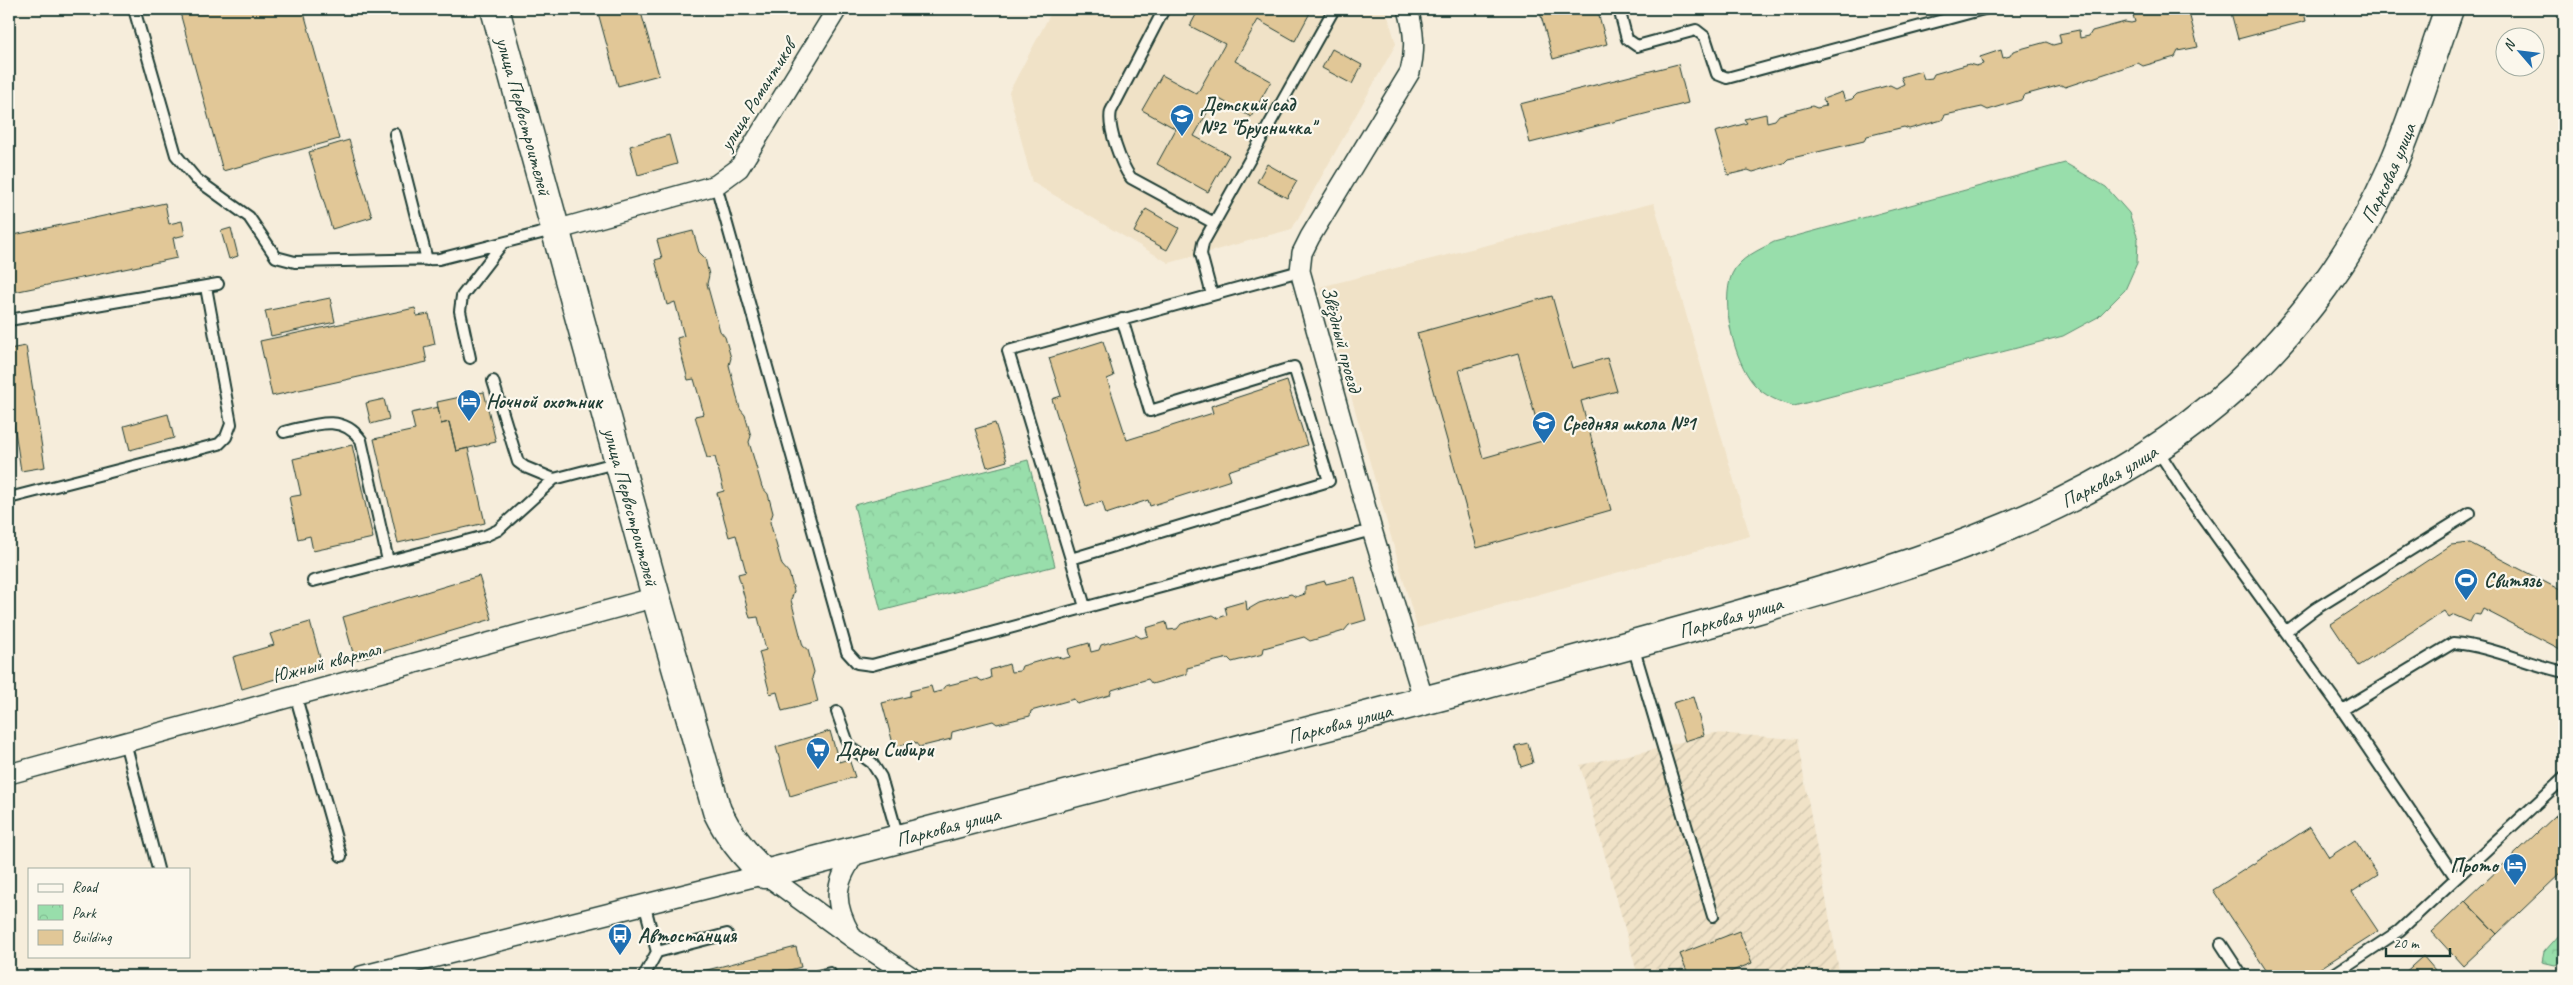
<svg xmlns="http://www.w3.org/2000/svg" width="2573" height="985" viewBox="0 0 2573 985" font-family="Caveat,sans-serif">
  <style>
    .built { fill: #f0e2c7 }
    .industrial { fill: url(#industrial-furrows) }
    .park { fill: url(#park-crowns); stroke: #5c8e70 }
    .pitch { fill: #98deab; stroke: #5c8e70 }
    .building { fill: #e1c797; stroke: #1f3d34; fill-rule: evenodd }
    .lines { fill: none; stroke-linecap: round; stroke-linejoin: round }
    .lane-casing { stroke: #1f3d34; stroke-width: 14 }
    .street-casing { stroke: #1f3d34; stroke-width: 22 }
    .secondary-casing { stroke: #1f3d34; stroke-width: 31 }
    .lane { stroke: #fbf7ec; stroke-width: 10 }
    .street { stroke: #fbf7ec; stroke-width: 19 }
    .secondary { stroke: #fbf7ec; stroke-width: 28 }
    .labels { text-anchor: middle; stroke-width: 4.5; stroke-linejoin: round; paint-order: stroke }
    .street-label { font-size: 20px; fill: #1f3d34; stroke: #fbf7ec }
    .poi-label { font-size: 20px; font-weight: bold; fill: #1f3d34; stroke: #fbf7ec; text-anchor: start }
  </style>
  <defs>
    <pattern id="industrial-furrows" width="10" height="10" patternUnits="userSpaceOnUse" patternTransform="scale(1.25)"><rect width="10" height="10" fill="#f0e2c7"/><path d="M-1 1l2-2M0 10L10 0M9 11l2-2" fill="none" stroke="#cdc3ac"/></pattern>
    <pattern id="park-crowns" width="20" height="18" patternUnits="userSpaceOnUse" patternTransform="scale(1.25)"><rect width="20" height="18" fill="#98deab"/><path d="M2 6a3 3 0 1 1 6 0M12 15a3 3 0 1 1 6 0" fill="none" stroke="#83bf94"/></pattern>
  </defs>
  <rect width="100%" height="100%" fill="#f6eddb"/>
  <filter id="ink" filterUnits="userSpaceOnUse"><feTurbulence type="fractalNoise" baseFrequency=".02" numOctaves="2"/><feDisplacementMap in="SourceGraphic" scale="10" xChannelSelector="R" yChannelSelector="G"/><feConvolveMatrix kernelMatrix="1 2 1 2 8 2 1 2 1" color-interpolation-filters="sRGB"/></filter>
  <g filter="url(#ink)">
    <!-- built -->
    <path class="built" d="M1053,9h333l10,35 -104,185 -123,34 -137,-81 -23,-90z
      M1654,203l96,333 -333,92 -97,-341z"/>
    <!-- industrial -->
    <path class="industrial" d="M1693,697l11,38 11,-2 82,6 43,237h-202l-58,-211 72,-15 32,-9 -11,-38z"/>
    <!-- park -->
    <path class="park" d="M1028,460l27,106 -174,45 -27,-106z
      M2564,896v65l-9,4 -13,-3 2,-10 17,-19v-33z"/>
    <!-- pitch -->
    <path class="pitch" d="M2065,163l41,24 23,26 9,26 -1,24 -12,27 -27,27 -35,19 -269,70c-15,-4 -30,-10 -40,-22 -20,-23 -34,-81 -22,-110 7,-16 27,-24 42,-32z"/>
    <!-- building -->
    <path class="building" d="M179,9h124l36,130 -116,32z
      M597,9h43l19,66 -41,11z
      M1199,9h113l-17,32 -37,-21 -23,41 36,20 -20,36 -35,-20 -22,39 35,19 -21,37 -51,-28 19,-35 -34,-19 20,-35 35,19 28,-50 -35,-18z
      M1539,9h58l10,35 -54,15z
      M2155,9l2,3 11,-3h20l10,38 -20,4 -3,6 -32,9 -5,-3 -73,24 -4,-2 -37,10 -3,5 -33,10 -6,-3 -37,8 -3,5 -33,9 -5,-2 -37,9 -3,5 -76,18 -4,4 -31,9 -5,-2 -20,5 -13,-43 32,-9 -3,-4 22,-5 1,8 8,-2 4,-5 33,-9 5,2 9,-2 -3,-7 19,-7 3,9 7,-2 5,-5 33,-9 6,3 8,-4 -3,-7 20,-6 3,8 8,-1 2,-4 35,-10 7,2 7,-2 -3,-7 21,-7 2,8 7,-2 3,-5 33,-9 7,3 8,-2 -2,-9 20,-4 1,8 9,-2 3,-5 33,-9 6,1 4,-1 -2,-7z
      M2230,9h73l3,12 -68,18z
      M1332,49l30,16 -10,19 -30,-16z
      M1678,64l10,39 -158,40 -10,-39z
      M669,135l8,29 -39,11 -8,-29z
      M349,140l23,77 -40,12 -23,-77z
      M1267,164l30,17 -10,17 -30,-16z
      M165,203l4,21 13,-3 3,14 -12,3 4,20 -168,35v-57z
      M1146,209l33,19 -12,22 -33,-18z
      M231,228l7,28 -9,3 -8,-28z
      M693,231l6,21 6,6 4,17 -2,9 13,47 5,6 6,21 -2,7 11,44 5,6 6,21 -2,6 13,45 6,7 5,19 -3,9 12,43 7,8 5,18 -3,9 12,46 5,4 6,22 -2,6 6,24 -36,9 -5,-19 -7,2 -11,-42 7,-2 -8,-33 -8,1 -12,-44 8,-2 -10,-37 -7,2 -12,-44 7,-2 -9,-34 -8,1 -12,-42 9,-2 -10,-35 -6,1 -11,-42 7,-2 -9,-34 -8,3 -12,-45 7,-2 -5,-18z
      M1552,296l20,72 35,-10 10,33 -36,10 30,109 -134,38 -60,-215zM1518,353l24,88 -59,17 -24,-88z
      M330,298l5,24 -64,14 -6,-25z
      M415,308l2,8 12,-2 6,30 -11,3 3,15 -155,34 -12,-55z
      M1103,341l11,35 -7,3 20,61 86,-27 -2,-7 76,-25 20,64 -79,26 3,9 -81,26 -2,-6 -42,14 -4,-13 -16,6 -34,-108 9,-3 -12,-38z
      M26,346l19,121 -24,4 -12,-81v-41z
      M484,392l12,50 -40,9 -7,-29 -8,2 -4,-22z
      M384,399l5,20 -18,5 -5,-21z
      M438,407l3,17 8,-2 7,29 12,-3 17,75 -87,20 -24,-104 41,-9 -4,-17z
      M168,414l6,24 -44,12 -6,-24z
      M995,423l12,38 -20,6 -12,-38z
      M352,445l21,93 -60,13 -3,-15 -12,3 -9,-42 12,-2 -8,-36z
      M2470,543l94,49v59l-81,-42 -3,6 -6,-1 -4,8 -16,-7 -5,3 -5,-7 -85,55 -28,-42 120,-79z
      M479,576l13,43 -137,41 -12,-43z
      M1355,577l11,43 -17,5 -5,6 -34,10 -6,-4 -40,11 -1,6 -31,8 -4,-4 -41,10v6l-35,10 -4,-5 -36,11 -2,5 -33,9 -3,-5 -43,12 -1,5 -33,8 -4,-3 -41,11 -1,7 -32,8 -4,-5 -21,5 -12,-44 28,-7v-5l21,-5 2,7 8,-2 4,-5 32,-8 5,3 9,-3 -1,-8 19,-6 2,8 9,-1 2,-5 35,-10 5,3 8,-2 -2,-8 21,-6 2,9 8,-2 2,-5 35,-10 5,3 7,-2 -2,-8 20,-6 2,8 9,-1 4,-5 32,-9 5,3 9,-3 -2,-8 21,-6 1,9 12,-7 32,-9 5,3 9,-3v-8l20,-5 1,3z
      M310,622l12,43 -80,24 -9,-32 41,-12 -4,-11z
      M1693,697l11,38 -19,6 -12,-38z
      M830,731l9,31 10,-3 6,18 -65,19 -14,-49z
      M1528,743l5,20 -12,4 -6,-21z
      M2564,807v18l-9,-9z
      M2555,816l9,9v45l-67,64 -32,-33z
      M2310,827l19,30 26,-17 23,35 -26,17 26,39 -70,45h-38l-57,-86z
      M2465,901l32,33 -34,32 -31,-34z
      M1739,931l13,32 -32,13h-31l-9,-22z
      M796,947l5,20 -34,9h-83z
      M2423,956l12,14 -7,6h-27z"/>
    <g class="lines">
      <!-- lane casing -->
      <g class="lane-casing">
        <path id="lane" d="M134,9l42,146 20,24 53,38 27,40 19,5 144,-3 114,-29
          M1164,9l-53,102c-4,16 10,54 20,67l83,45
          M1619,9l8,30 10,7 59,-16 9,7 12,37 10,4 257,-69
          M395,134l32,126
          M716,185l131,467 10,11 15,2 500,-135
          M1212,295l-11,-41 2,-11 131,-234
          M9,320l209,-36
          M470,358l-10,-47 2,-15 40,-52
          M493,381l25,81 7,5 29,12
          M284,432c28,-6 57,-20 77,8l27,121
          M2157,449l26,41 159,220 111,-67c38,3 74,21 111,29
          M9,498l210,-54 7,-7 5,-13 -25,-137
          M1071,559l-63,-208 292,-80
          M313,581l172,-45 13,-6 56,-51 65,-17
          M1085,607l-14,-48 258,-78 -35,-114 -144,44 -28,-92
          M2286,631l29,-22 155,-96
          M1633,646l80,270
          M295,694l46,162
          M2342,710l114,168 108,-100
          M837,712l12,34 23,17 9,14 17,60
          M125,742l33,127
          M644,903l13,49 -13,24
          M2221,944l21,32
          M657,952l70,-18
          M818,976l12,-3
          M2331,976l68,-45 57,-53"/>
      </g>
      <!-- street casing -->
      <g class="street-casing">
        <path id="street" d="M1408,9c6,22 8,40 2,63l-100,165 -8,16 -2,18 72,259 52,171
          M556,230l160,-45 23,-17 98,-159
          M9,774l647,-177
          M851,935c-20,-35 -16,-54 7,-85
          M361,976l404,-102 89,65 56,37"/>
      </g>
      <!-- secondary casing -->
      <g class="secondary-casing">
        <g id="secondary">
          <path id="s1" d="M495,9l161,588 61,214c12,25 27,44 48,63 239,-62 479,-125 719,-189 90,-25 181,-49 271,-75 167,-47 348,-102 479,-222 66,-61 121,-136 157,-218 23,-52 39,-108 58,-161"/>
        </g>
      </g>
      <!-- lane -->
      <use href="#lane" class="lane"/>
      <!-- street -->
      <use href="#street" class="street"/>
      <!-- secondary -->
      <use href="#secondary" class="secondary"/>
    </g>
  </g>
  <!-- icons -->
  <defs>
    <g id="school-pin" transform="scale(1.25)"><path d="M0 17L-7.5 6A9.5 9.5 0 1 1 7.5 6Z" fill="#1f6fb2" stroke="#fbf7ec"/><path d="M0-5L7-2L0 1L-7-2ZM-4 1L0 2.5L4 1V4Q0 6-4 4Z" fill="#fff"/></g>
    <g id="hotel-pin" transform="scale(1.25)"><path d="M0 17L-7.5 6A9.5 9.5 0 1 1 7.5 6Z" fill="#1f6fb2" stroke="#fbf7ec"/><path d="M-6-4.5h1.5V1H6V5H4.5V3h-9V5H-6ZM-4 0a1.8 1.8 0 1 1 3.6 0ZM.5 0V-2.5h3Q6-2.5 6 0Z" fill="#fff"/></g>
    <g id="stadium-pin" transform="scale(1.25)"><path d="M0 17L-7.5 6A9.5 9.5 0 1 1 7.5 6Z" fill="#1f6fb2" stroke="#fbf7ec"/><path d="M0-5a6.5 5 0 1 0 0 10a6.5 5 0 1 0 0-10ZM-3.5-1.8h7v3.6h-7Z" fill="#fff"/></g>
    <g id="supermarket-pin" transform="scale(1.25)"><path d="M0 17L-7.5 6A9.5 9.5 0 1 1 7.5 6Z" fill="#1f6fb2" stroke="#fbf7ec"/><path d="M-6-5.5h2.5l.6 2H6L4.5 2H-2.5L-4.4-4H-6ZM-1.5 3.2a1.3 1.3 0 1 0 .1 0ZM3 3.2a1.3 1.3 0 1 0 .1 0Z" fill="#fff"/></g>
    <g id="bus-pin" transform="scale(1.25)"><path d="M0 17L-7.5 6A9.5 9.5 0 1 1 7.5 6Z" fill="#1f6fb2" stroke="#fbf7ec"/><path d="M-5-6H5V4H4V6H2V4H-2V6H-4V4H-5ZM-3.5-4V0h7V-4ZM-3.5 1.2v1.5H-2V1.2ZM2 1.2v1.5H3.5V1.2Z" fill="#fff"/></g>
  </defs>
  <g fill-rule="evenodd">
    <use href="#school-pin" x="1182" y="116"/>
    <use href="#hotel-pin" x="469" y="401"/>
    <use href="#school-pin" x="1544" y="423"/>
    <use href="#stadium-pin" x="2466" y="580"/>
    <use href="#supermarket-pin" x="818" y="749"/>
    <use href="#hotel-pin" x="2515" y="865"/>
    <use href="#bus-pin" x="620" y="935"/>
  </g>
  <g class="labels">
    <!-- street labels -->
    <g class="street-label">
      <text transform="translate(757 95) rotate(-58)" y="7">улица Романтиков</text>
      <text dy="7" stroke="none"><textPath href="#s1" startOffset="111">улица Первостроителей</textPath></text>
      <text dy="7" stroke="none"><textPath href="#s1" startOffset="2736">Парковая улица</textPath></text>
      <text transform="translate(1342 339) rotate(75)" y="7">Звёздный проезд</text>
      <text dy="7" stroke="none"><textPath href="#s1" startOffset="2316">Парковая улица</textPath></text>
      <text dy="7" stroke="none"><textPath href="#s1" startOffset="516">улица Первостроителей</textPath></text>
      <text dy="7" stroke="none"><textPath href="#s1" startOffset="1911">Парковая улица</textPath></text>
      <text transform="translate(326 662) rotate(-15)" y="7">Южный квартал</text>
      <text dy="7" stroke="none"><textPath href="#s1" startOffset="1506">Парковая улица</textPath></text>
      <text dy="7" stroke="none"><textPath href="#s1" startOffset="1101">Парковая улица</textPath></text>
    </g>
    <!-- poi labels -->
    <g class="poi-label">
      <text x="1200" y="111">Детский сад<tspan x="1200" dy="23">№2 "Брусничка"</tspan></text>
      <text x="486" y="408">Ночной охотник</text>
      <text x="1562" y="430">Средняя школа №1</text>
      <text x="2484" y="587">Свитязь</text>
      <text x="836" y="756">Дары Сибири</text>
      <text x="2498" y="872" text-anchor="end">Прото</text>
      <text x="638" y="942">Автостанция</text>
    </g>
  </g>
  <!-- margin -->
  <rect width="2573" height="985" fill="none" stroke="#fbf7ec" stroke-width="30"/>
  <rect x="15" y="15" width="2543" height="955" fill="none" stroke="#1f3d34" stroke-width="2" filter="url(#ink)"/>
  <!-- legend -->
  <rect x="28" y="868" width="162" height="90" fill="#fbf7ec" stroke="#a3ada2"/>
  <rect x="38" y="884" width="25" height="8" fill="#fbf7ec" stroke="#a3ada2"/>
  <text x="72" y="892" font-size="15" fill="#1f3d34">Road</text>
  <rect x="38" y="905" width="25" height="15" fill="url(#park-crowns)" stroke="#a3ada2"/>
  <text x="72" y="918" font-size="15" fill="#1f3d34">Park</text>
  <rect x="38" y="930" width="25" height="15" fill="#e1c797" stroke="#a3ada2"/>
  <text x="72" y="942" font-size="15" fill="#1f3d34">Building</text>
  <!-- north arrow -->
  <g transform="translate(2520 52) rotate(298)"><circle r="24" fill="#fbf7ec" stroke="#a3ada2"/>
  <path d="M0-4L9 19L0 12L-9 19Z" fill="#1f6fb2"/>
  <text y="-8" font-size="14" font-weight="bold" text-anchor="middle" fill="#1f3d34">N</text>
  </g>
  <!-- scale -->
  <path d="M2386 948v8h64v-8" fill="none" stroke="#1f3d34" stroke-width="2.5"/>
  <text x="2393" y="948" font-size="15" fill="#1f3d34" stroke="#fbf7ec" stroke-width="4" paint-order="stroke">20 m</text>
</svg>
